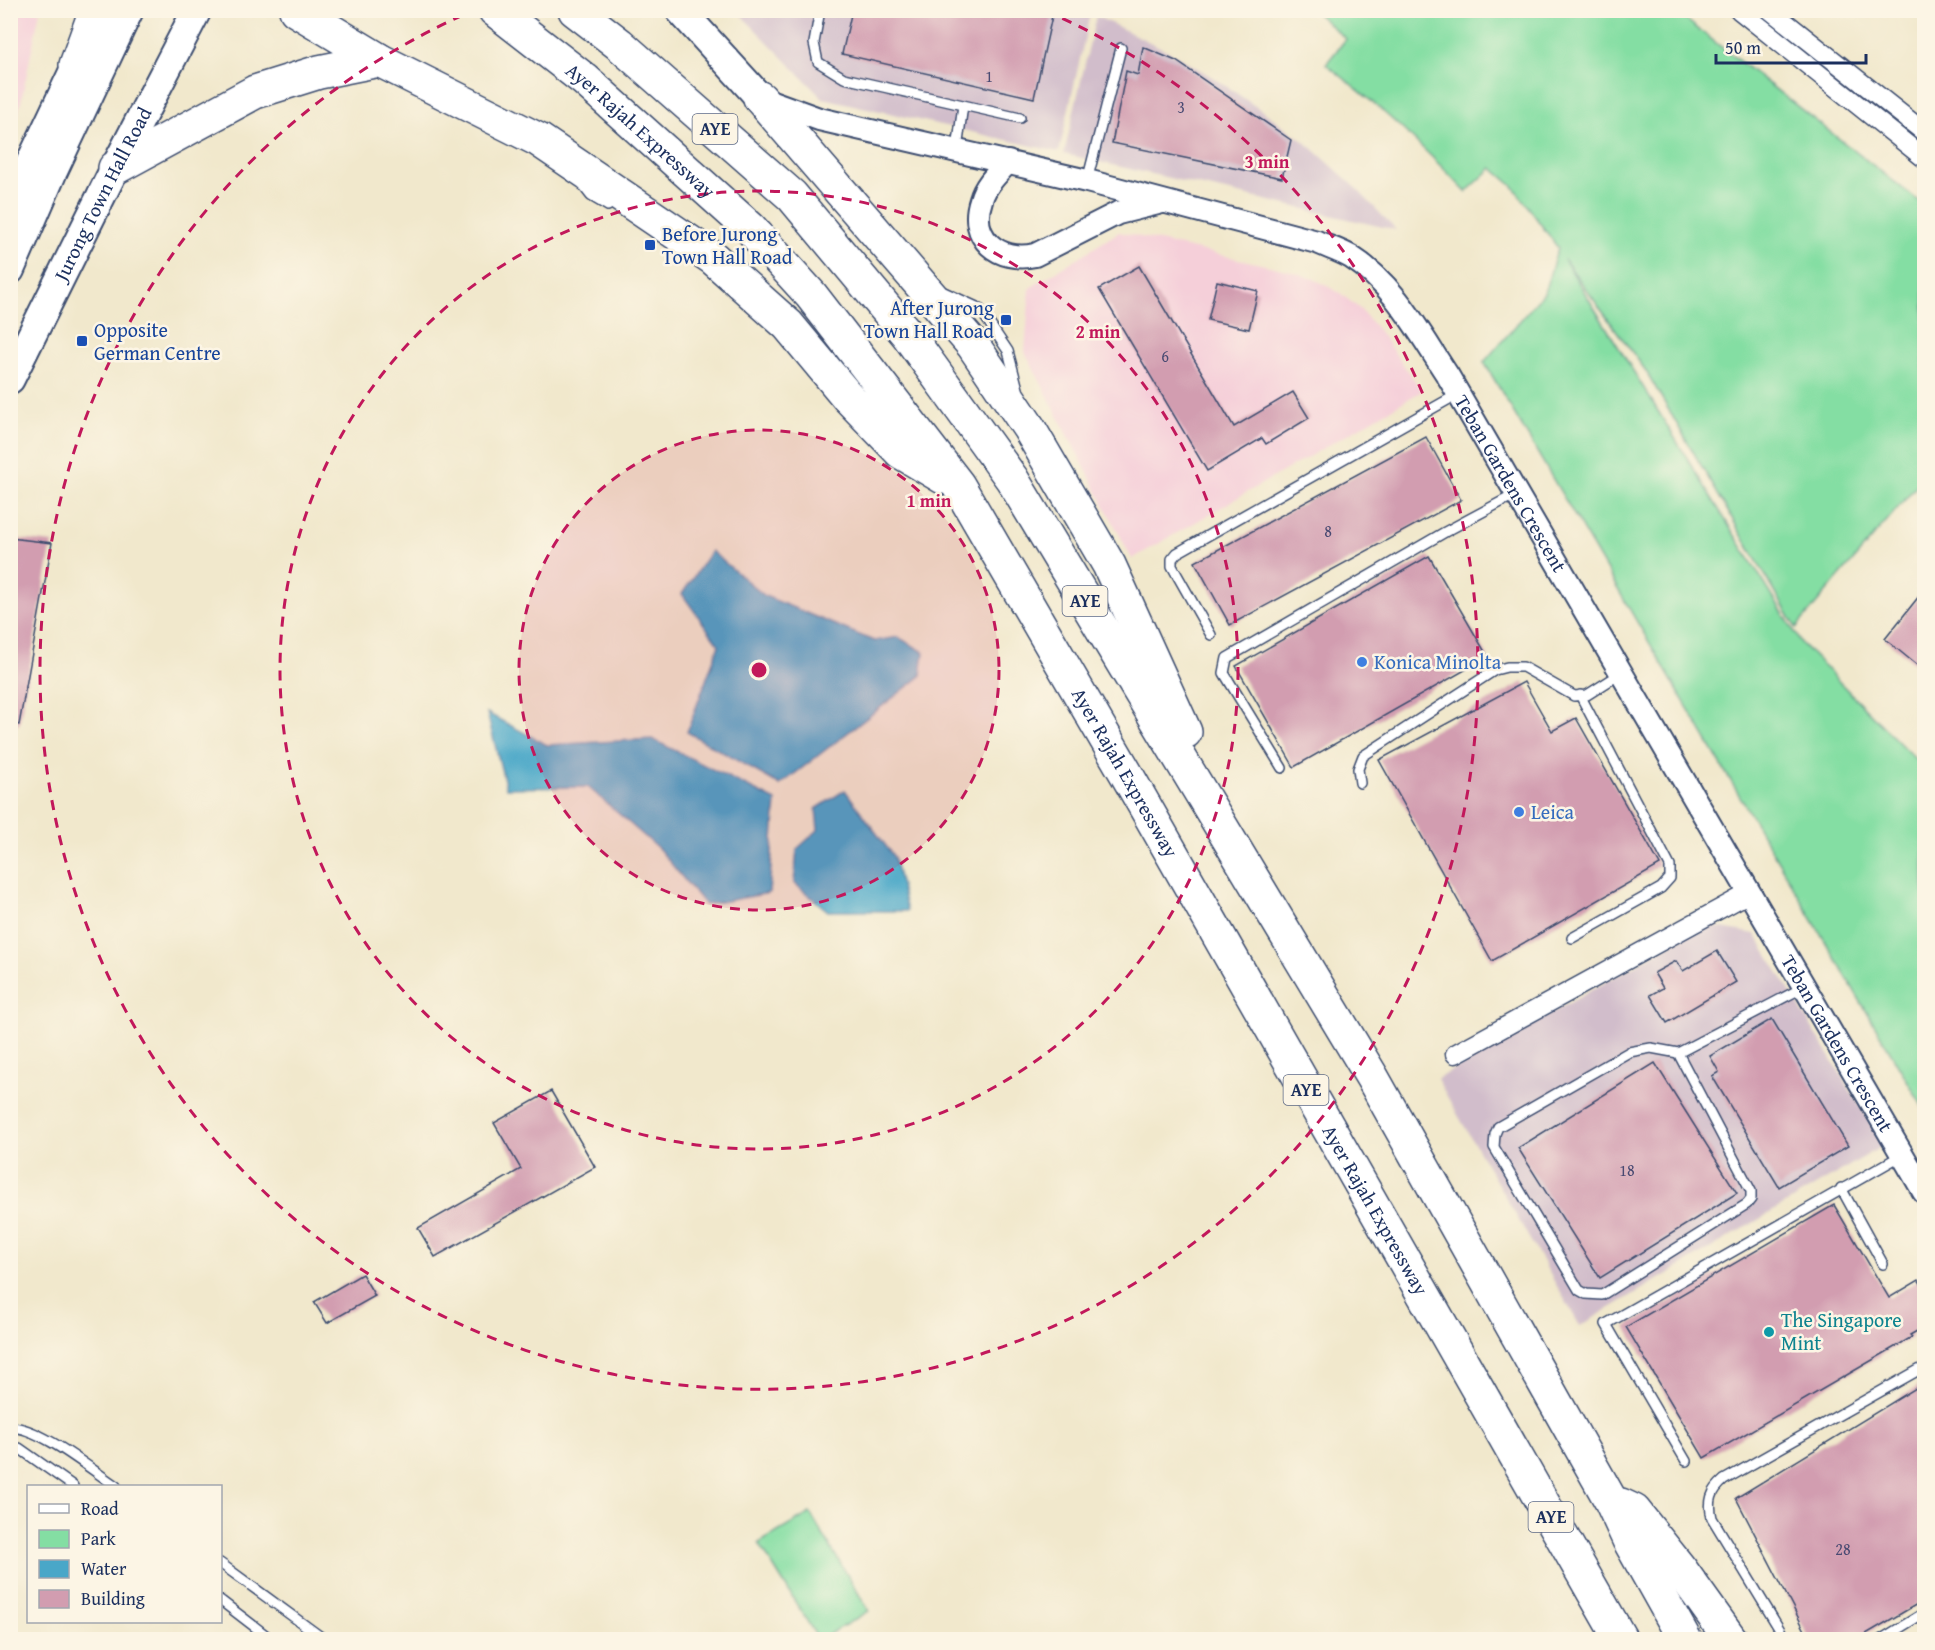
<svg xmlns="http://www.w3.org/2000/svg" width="1935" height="1650" viewBox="0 0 1935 1650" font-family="'Gentium Book Plus',serif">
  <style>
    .built { fill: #f5cfd9 }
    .industrial { fill: #d1bdcb }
    .green { fill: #84dea3; stroke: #508680; stroke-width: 1.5 }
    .water { fill: #49a7c8; stroke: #326b93; stroke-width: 1.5 }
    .building { fill: #d29db0 }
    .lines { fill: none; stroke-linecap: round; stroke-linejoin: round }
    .service-casing { stroke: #3b4b6e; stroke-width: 12 }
    .minor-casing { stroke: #3b4b6e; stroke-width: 21 }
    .tertiary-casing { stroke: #3b4b6e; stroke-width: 26 }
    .primary-casing { stroke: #3b4b6e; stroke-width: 32 }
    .motorway-casing { stroke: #3b4b6e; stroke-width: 36 }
    .service { stroke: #fff; stroke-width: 9 }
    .minor { stroke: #fff; stroke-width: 18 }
    .tertiary { stroke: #fff; stroke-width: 22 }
    .primary { stroke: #fff; stroke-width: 28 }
    .motorway { stroke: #fff; stroke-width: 33 }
    .ring { fill: none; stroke: #c2185b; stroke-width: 3; stroke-dasharray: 10 8 }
    .transit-dot { fill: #1a4fb4; stroke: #fcf5e5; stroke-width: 2 }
    .shop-dot { fill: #3f7fe0; stroke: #fcf5e5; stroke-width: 2 }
    .culture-dot { fill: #0f9aa8; stroke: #fcf5e5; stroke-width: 2 }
    .labels { text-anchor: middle; stroke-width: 5; stroke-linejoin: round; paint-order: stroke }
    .number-label { font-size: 16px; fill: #494a72 }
    .shield { fill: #fcf5e5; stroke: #5e6a86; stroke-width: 1.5 }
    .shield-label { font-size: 18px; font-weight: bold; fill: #1b2f5e }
    .street-label { font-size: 20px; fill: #1b2f5e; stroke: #fcf5e5 }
    .transit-label { font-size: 20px; fill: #164399; stroke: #fcf5e5; text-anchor: start }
    .shop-label { font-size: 20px; fill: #366cbe; stroke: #fcf5e5; text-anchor: start }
    .culture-label { font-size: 20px; fill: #0d838f; stroke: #fcf5e5; text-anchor: start }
    .centre { fill: #c2185b; stroke: #fcf5e5; stroke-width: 3 }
    .ring-label { font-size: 18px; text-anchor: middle; font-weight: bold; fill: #c2185b; stroke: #fcf5e5; stroke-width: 5; stroke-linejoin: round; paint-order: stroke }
  </style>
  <rect width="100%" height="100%" fill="#fcf5e5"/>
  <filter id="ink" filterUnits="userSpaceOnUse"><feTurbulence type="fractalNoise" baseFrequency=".0167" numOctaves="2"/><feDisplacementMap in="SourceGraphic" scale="12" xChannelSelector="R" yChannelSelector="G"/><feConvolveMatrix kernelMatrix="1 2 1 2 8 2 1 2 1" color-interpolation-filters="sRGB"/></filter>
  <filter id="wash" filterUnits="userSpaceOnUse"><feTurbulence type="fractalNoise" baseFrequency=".008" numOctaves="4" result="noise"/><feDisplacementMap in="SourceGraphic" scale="24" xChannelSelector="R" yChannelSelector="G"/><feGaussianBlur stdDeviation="1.35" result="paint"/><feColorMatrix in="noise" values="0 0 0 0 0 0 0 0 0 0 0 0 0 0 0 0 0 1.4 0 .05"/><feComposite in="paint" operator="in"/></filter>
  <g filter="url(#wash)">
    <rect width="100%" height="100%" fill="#f1e8cc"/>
    <!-- built -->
    <path class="built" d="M11,10l29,1 -29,138 -1,-138z
      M1119,232l168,38 27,9 26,14 20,16 19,22 43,60 -290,168 -107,-207 5,-64z"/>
    <!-- industrial -->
    <path class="industrial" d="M1083,10l7,4 -31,138 -236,-54 -86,-87z
      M1096,16l74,36 47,28 57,39 37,28 42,38 43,45 -332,-76z
      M1705,925l50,9 129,211 -304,181 -143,-247z"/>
    <!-- green -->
    <path class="green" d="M1314,11h361l249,194v272l-128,151 -150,-257 -82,-112 238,385 122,124v341l-440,-747 60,-69 14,-45 -45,-62 -21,-18 -26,24c-44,-47 -89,-88 -140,-128l20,-25z
      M810,1513l59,98 -48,28h-3l-59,-96z"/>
    <!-- water -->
    <path class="water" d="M711,551l54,45 109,45 24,-4 26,15 -3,24 -141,109 -93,-53 32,-87 -37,-51z
      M487,713l60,32 105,-6 124,62 -7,92 -64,12 -46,-56 -71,-62 -82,1z
      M845,790l49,67 13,54h-79l-34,-28 3,-34 21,-19 -2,-21z"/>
    <g id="blocks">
      <!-- building -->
      <path class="building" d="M852,10h175l25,6 -18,82 -192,-44z
        M1143,47l33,14 115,79 -9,38 -170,-35 14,-72 12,4z
        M1139,266l95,161 59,-35 16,26 -43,26 -4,-6 -55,33 -108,-182z
        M1217,281l41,10 -9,38 -41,-9z
        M1426,437l35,63 -231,125 -35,-63z
        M10,538l42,5 -33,182 -9,-1z
        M1429,556l59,101 -194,110 -58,-101z
        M1924,590v81l-39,-32z
        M1524,682l28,49 24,-13 84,147 -168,96 -113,-201z
        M1717,951l19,31 -69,41 -17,-28 13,-7 -9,-15 22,-12 7,10z
        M1772,1019l76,127 -69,41 -67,-111 7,-4 -9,-16z
        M1655,1063l82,130 -137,85 -82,-130z
        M551,1091l44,76 -160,90 -17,-29 103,-59 -27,-46z
        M1834,1205l55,93 30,-18 5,10v37l-14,8 2,2 -208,121 -78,-131z
        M362,1274l13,22 -48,27 -13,-21z
        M1924,1383v217l-68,40h-46l-74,-142z"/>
    </g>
  </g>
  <g filter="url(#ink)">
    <use href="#blocks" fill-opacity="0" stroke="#3b4b6e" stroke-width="1.5"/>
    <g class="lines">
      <!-- service casing -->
      <g class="service-casing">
        <path id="service" d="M820,10l-6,33 4,19 26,16 176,40
          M957,150l6,-45
          M1087,181l34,-133
          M584,187l7,9 17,10
          M944,292l35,16 29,43 10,38
          M1211,635l-39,-69v-7l5,-6 281,-159
          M1282,768l-58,-95 3,-15 218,-126 71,-38
          M1360,783l-2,-14 5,-13 132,-86 12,-3h16l51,29 13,-1 33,-21
          M1572,938l89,-50 9,-10v-12l-90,-171
          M1678,1053l73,138v8l-4,5 -145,91 -16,-1 -7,-4 -85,-143 1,-13 3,-7 131,-75 22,-4 27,5 126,-66
          M1841,1188l42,76
          M10,1427c30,0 80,42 106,59
          M10,1449l9,-1 54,38
          M1686,1461l-80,-137 296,-169
          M220,1563l105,77
          M220,1600l52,40
          M1786,1640l-74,-122c-4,-17 -1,-27 12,-38l200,-113
          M1880,1640l44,-27"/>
      </g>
      <!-- minor casing -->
      <g class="minor-casing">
        <path id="minor" d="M1739,10l185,148
          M1770,10l154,122
          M1455,1054l294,-161"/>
      </g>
      <!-- tertiary casing -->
      <g class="tertiary-casing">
        <g id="tertiary">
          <path id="s1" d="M764,99l55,20 268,62 230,61c11,5 24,9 34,15 44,28 69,77 97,119l476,816"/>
          <path d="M1008,162c-10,11 -23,23 -27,38 -13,38 18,63 54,55l83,-42 44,-11"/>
        </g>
      </g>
      <!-- primary casing -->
      <g class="primary-casing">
        <g id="primary">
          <path d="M680,10l80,88"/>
          <path d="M10,206l76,-161"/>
          <path d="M10,270l43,-99 76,-161"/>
          <path id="s2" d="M10,379l105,-211 82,-158"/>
        </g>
      </g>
      <!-- motorway casing -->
      <g class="motorway-casing">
        <g id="motorway">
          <path d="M296,10l83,50 160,80 174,118 75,67 59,71 54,56 42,25"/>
          <path id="s3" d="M495,10l90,70 166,149 60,66 147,190 169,290 494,865"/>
          <path d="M575,10l44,34 173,152 116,139 104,144 360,598 239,424 18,39 56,100"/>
          <path d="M76,65l20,-55"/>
          <path d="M760,98l213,247 56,83 80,137 76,167"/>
          <path d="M115,168l140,-76 64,-20 60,-12"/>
          <path d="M1621,1505l13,6 47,59 50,70"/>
        </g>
      </g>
      <!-- service -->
      <use href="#service" class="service"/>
      <!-- minor -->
      <use href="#minor" class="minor"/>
      <!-- tertiary -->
      <use href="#tertiary" class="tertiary"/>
      <!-- primary -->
      <use href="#primary" class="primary"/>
      <!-- motorway -->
      <use href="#motorway" class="motorway"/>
    </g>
  </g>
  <!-- distance rings -->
  <circle cx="759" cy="670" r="240" fill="#c2185b" fill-opacity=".12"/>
  <g class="ring">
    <circle cx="759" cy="670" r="240"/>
    <circle cx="759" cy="670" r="479"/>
    <path d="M1046 11A719 719 0 1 1 472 11"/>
  </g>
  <!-- markers -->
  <g class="transit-dot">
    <rect x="644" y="239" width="12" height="12" rx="3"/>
    <rect x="1000" y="314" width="12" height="12" rx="3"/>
    <rect x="76" y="335" width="12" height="12" rx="3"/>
  </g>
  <g class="shop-dot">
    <circle cx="1362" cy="662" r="6"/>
    <circle cx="1519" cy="812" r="6"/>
  </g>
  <circle class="culture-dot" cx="1769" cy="1332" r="6"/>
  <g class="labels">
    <!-- number labels -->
    <g class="number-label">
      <text x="989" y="82">1</text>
      <text x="1181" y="113">3</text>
      <text x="1165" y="362">6</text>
      <text x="1328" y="537">8</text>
      <text x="1627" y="1176">18</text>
      <text x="1843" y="1555">28</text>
    </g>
    <!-- shield labels -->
    <g class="shield">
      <rect x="692.5" y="114" width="45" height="30" rx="4.5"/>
      <rect x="1062.5" y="586" width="45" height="30" rx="4.5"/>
      <rect x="1283.5" y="1075" width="45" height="30" rx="4.5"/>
      <rect x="1528.5" y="1502" width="45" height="30" rx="4.5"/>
    </g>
    <g class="shield-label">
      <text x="715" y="135">AYE</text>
      <text x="1085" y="607">AYE</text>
      <text x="1306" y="1096">AYE</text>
      <text x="1551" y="1523">AYE</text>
    </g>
    <!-- street labels -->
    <g class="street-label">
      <text dy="7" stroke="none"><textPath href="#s3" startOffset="189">Ayer Rajah Expressway</textPath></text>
      <text dy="7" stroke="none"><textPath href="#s2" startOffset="207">Jurong Town Hall Road</textPath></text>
      <text dy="7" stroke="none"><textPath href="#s1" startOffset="888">Teban Gardens Crescent</textPath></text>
      <text dy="7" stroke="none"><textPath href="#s3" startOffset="999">Ayer Rajah Expressway</textPath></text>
      <text dy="7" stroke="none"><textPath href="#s1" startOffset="1536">Teban Gardens Crescent</textPath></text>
      <text dy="7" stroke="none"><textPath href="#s3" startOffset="1503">Ayer Rajah Expressway</textPath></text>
    </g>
    <!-- transit labels -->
    <g class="transit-label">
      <text x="662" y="241">Before Jurong<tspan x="662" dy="23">Town Hall Road</tspan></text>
      <text x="994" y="315" text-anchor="end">After Jurong<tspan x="994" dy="23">Town Hall Road</tspan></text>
      <text x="94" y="337">Opposite<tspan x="94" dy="23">German Centre</tspan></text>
    </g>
    <!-- shop labels -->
    <g class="shop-label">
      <text x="1374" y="669">Konica Minolta</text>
      <text x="1531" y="819">Leica</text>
    </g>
    <!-- culture labels -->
    <g class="culture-label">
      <text x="1781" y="1327">The Singapore<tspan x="1781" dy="23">Mint</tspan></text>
    </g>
  </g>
  <circle cx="759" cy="670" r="9" class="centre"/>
  <g class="ring-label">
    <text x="1267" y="168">3 min</text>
    <text x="1098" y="338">2 min</text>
    <text x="929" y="507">1 min</text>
  </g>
  <!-- margin -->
  <rect width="1935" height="1650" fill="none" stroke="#fcf5e5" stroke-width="36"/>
  <!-- legend -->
  <rect x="27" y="1485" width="195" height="138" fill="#fcf5e5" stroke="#a2a6af" stroke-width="1.5"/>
  <rect x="39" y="1504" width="30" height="9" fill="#ffffff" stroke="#a2a6af" stroke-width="1.5"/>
  <text x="81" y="1515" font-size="18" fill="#1b2f5e">Road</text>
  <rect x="39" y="1530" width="30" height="18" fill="#84dea3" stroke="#a2a6af" stroke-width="1.5"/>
  <text x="81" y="1545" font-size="18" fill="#1b2f5e">Park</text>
  <rect x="39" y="1560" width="30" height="18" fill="#49a7c8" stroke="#a2a6af" stroke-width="1.5"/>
  <text x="81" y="1575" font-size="18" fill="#1b2f5e">Water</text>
  <rect x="39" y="1590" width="30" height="18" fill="#d29db0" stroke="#a2a6af" stroke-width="1.5"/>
  <text x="81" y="1605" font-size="18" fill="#1b2f5e">Building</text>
  <!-- scale -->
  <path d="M1716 54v9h150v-9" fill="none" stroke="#1b2f5e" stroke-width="3"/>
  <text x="1725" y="54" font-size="18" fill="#1b2f5e" stroke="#fcf5e5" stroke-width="4.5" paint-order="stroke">50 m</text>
</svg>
